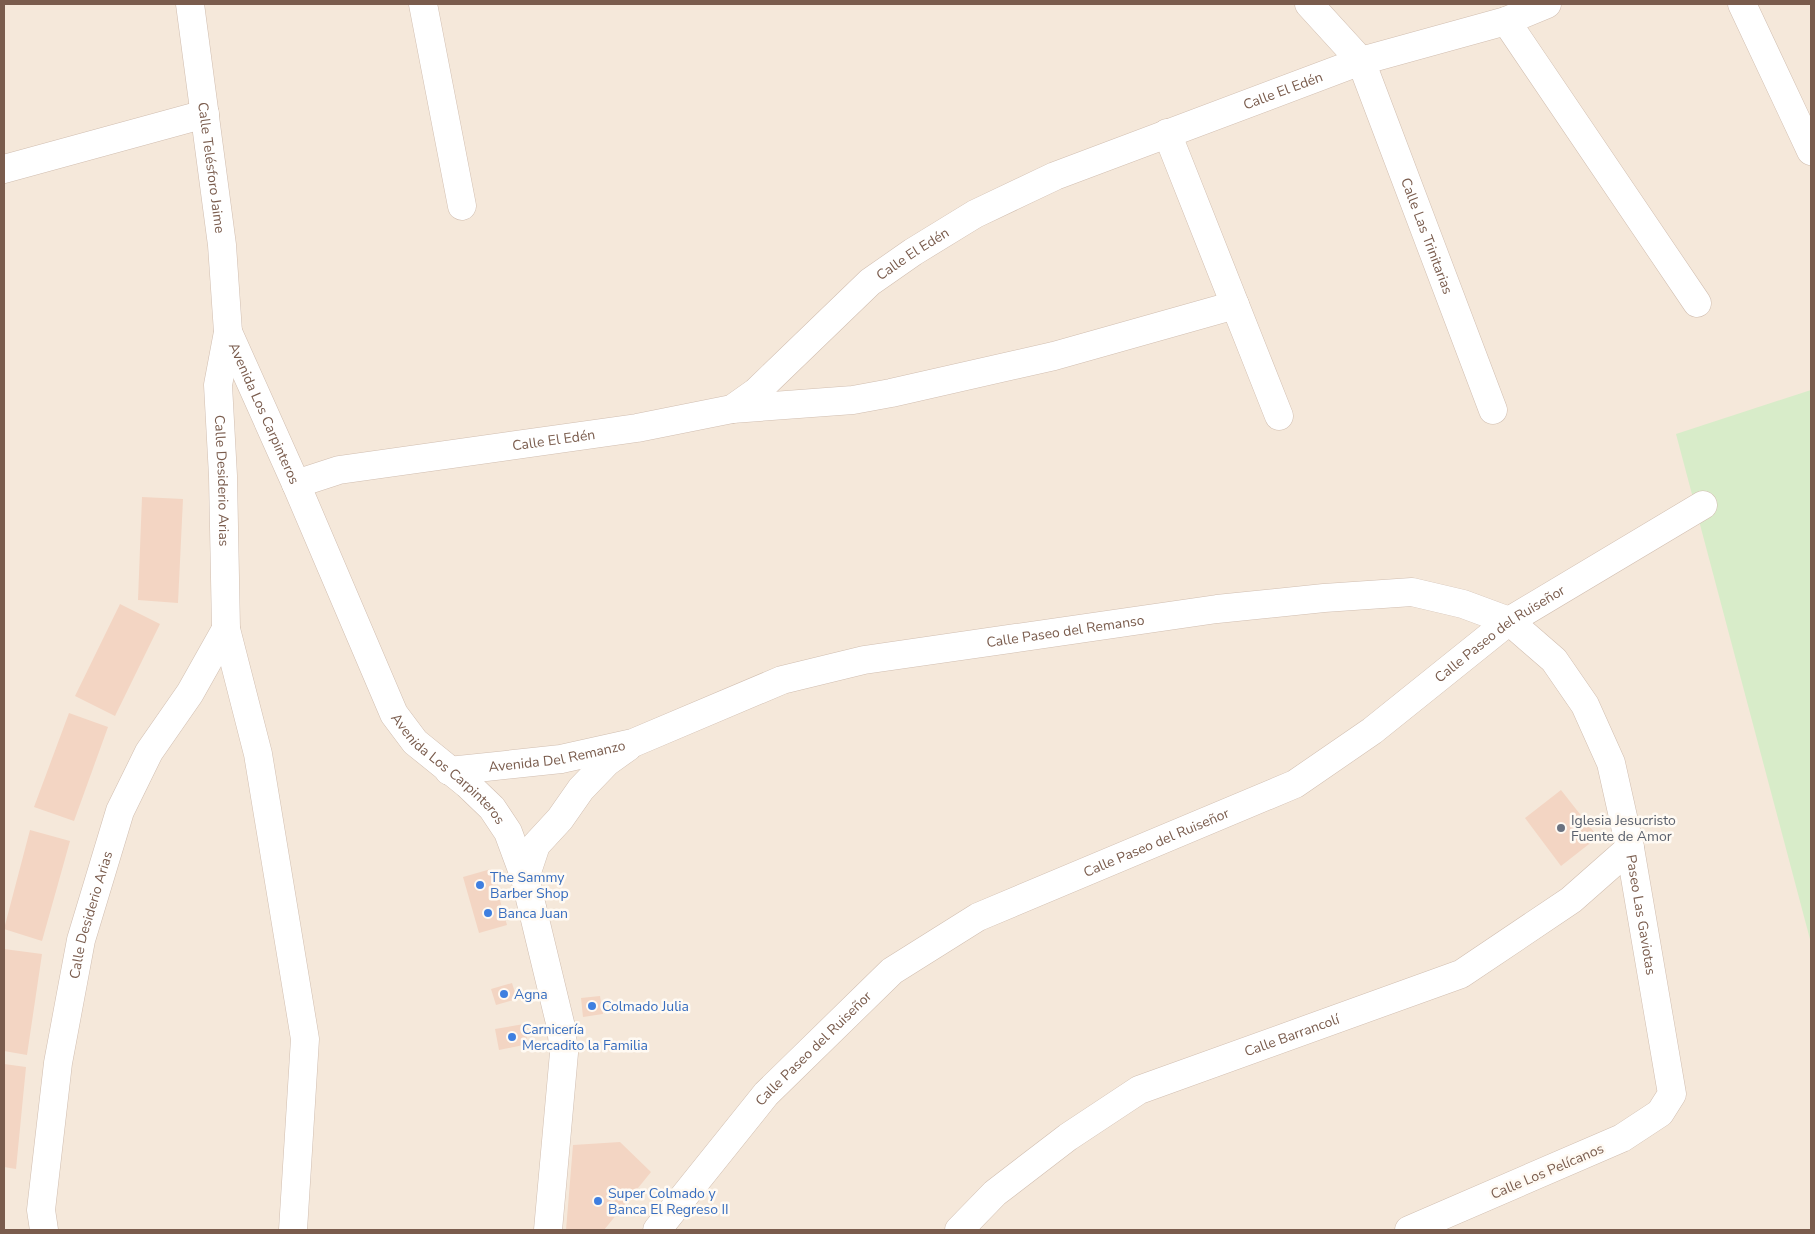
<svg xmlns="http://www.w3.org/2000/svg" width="1815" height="1234" viewBox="0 0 1815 1234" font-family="'Nunito Sans',sans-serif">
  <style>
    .residential { fill: #f5e8da }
    .green { fill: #d8ecc9 }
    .building { fill: #f3d5c3 }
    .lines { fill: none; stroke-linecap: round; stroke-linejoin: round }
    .street-casing { stroke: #d1beb0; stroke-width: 29 }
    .street { stroke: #fff; stroke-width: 28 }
    .worship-dot { fill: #6b7280; stroke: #fffaf3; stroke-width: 2 }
    .shop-dot { fill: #3f7fe0; stroke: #fffaf3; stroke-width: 2 }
    .labels { text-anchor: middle; stroke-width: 5; stroke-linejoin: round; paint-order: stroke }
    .street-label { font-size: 14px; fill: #7a5c4d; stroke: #fffaf3 }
    .worship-label { font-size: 14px; fill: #5b616d; stroke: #fffaf3; text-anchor: start }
    .shop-label { font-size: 14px; fill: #366cbe; stroke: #fffaf3; text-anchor: start }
  </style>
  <rect width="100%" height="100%" fill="#fdf6ec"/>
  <!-- residential -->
  <path class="residential" d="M4,4h1807v1226h-1807z"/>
  <!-- green -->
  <path class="green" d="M1811,390v553l-135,-509z"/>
  <!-- building -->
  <path class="building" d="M142,497l41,2 -5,104 -40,-3z
    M120,604l40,20 -45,92 -40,-20z
    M69,713l39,14 -34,94 -40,-14z
    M1561,790l37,47 -37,29 -36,-48z
    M30,830l40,11 -28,100 -38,-12z
    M491,869l16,56 -28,8 -16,-56z
    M4,949l38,5 -15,101 -23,-4z
    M512,983l5,16 -21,6 -5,-16z
    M600,996l3,18 -20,3 -2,-19z
    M524,1024l4,20 -29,6 -4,-21z
    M4,1064l22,3 -10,102 -12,-2z
    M620,1142l31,30 -47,58h-38l7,-85z"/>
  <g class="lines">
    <!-- street casing -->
    <g class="street-casing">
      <g id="street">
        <path id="s1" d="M190,4l32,241 6,87 -10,53 5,91 3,153 32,125 47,285 -12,191"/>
        <path d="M423,4l39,202"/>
        <path id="s2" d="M1309,4l52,57 132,349"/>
        <path d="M1742,4l69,147"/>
        <path d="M1506,21l191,282"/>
        <path d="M1167,133l112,283"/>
        <path d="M4,169l201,-55"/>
        <path id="s3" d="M228,332l68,152 98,230 21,28 52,42 25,24 16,24 17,46 36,149 3,26 -16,177"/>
        <path d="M732,409l121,-9 38,-7 163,-37 181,-51"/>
        <path id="s4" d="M296,484l43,-14 298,-42 95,-19 24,-17 114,-110 43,-30 62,-38 80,-38 306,-115 145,-40 41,-17"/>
        <path id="s5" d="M449,771l112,-12 72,-16 149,-63 82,-20 353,-51 107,-11 88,-6 51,12 46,17 45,39 31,45 26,58 19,85 42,246 -12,19 -38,25 -213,92"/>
        <path d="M525,878l11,-33 24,-26 21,-30 26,-27 21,-15"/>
        <path id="s6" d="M44,1230l-3,-20 17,-147 23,-123 39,-129 29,-59 41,-59 36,-64"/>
        <path id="s7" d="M657,1230l109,-136 126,-123 86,-54 317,-133 77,-53 137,-110 194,-116"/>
        <path id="s8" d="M959,1230l36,-37 73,-56 71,-47 322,-116 110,-74 59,-52"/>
      </g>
    </g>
    <!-- street -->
    <use href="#street" class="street"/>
  </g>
  <!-- markers -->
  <circle class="worship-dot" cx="1561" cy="828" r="5"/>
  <g class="shop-dot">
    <circle cx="480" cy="885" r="5"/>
    <circle cx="488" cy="913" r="5"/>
    <circle cx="504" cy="994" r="5"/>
    <circle cx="592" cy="1006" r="5"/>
    <circle cx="512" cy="1037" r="5"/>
    <circle cx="598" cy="1201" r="5"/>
  </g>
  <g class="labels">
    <!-- street labels -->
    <g class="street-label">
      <text dy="5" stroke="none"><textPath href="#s4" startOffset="1088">Calle El Edén</textPath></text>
      <text dy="5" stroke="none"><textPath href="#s1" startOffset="165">Calle Telésforo Jaime</textPath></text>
      <text dy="5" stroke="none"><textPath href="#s2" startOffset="264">Calle Las Trinitarias</textPath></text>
      <text dy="5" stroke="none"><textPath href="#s4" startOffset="682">Calle El Edén</textPath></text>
      <text dy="5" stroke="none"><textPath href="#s3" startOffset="89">Avenida Los Carpinteros</textPath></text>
      <text dy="5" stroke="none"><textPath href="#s4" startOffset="262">Calle El Edén</textPath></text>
      <text dy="5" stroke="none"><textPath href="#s1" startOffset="480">Calle Desiderio Arias</textPath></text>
      <text dy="5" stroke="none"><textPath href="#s5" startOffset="636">Calle Paseo del Remanso</textPath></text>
      <text dy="5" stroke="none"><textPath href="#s7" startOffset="1050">Calle Paseo del Ruiseñor</textPath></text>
      <text dy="5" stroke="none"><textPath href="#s5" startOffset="109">Avenida Del Remanzo</textPath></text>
      <text dy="5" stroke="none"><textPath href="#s3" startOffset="494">Avenida Los Carpinteros</textPath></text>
      <text dy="5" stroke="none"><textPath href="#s7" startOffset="645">Calle Paseo del Ruiseñor</textPath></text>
      <text dy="5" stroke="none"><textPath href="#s5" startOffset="1419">Paseo Las Gaviotas</textPath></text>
      <text dy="5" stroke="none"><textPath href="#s6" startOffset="320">Calle Desiderio Arias</textPath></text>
      <text dy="5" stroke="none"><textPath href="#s8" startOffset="391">Calle Barrancolí</textPath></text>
      <text dy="5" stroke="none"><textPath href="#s7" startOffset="240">Calle Paseo del Ruiseñor</textPath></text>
      <text transform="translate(1547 1171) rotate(-23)" y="5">Calle Los Pelícanos</text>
    </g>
    <!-- worship labels -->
    <g class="worship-label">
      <text x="1571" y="825">Iglesia Jesucristo<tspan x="1571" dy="16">Fuente de Amor</tspan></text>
    </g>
    <!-- shop labels -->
    <g class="shop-label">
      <text x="490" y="882">The Sammy<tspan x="490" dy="16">Barber Shop</tspan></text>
      <text x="498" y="918">Banca Juan</text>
      <text x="514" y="999">Agna</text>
      <text x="602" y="1011">Colmado Julia</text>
      <text x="522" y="1034">Carnicería<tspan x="522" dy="16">Mercadito la Familia</tspan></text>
      <text x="608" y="1198">Super Colmado y<tspan x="608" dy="16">Banca El Regreso II</tspan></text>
    </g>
  </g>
  <!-- border -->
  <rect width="1815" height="1234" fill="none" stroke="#7a5c4d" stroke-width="10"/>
</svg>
